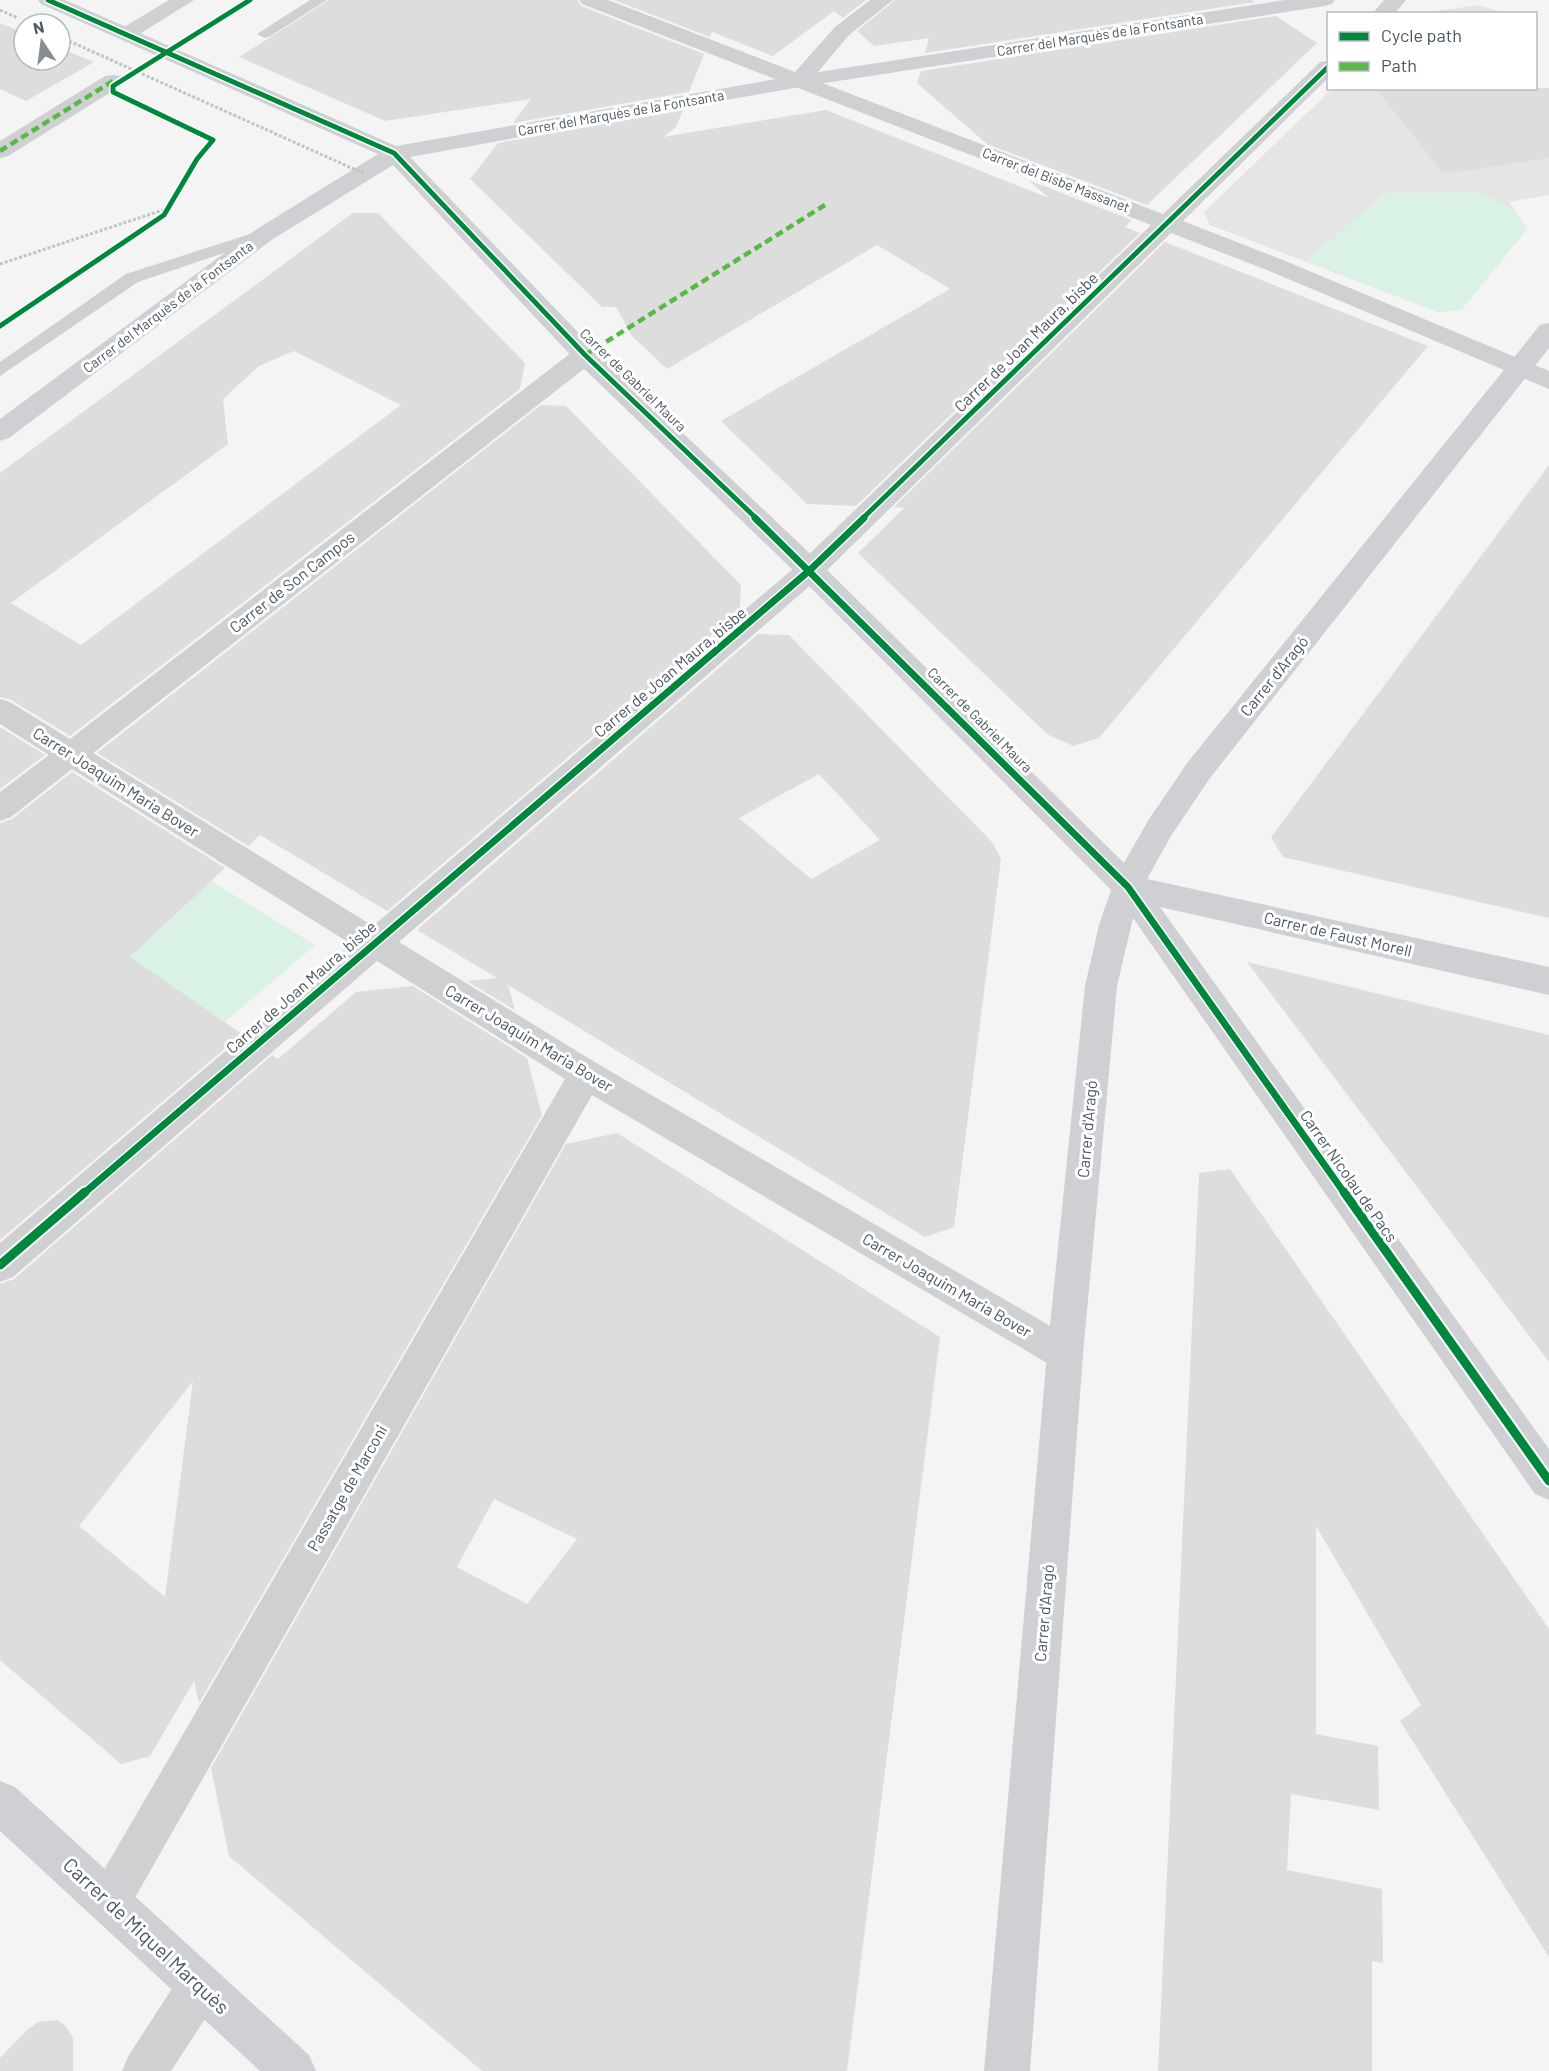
<svg xmlns="http://www.w3.org/2000/svg" width="1549" height="2071" viewBox="0 0 1549 2071" font-family="Barlow,sans-serif">
  <style>
    .education { fill: #e6e5e6 }
    .green { fill: #d9f2e3 }
    .building { fill: #ddddde; fill-rule: evenodd }
    .lines { fill: none; stroke-linecap: round; stroke-linejoin: round }
    .path { stroke: #bcc7c4; stroke-width: 3; stroke-dasharray: 3 2; stroke-linecap: butt }
    .lane { fill: #ced0d2; fill-rule: evenodd }
    .street { fill: #ced0d2; fill-rule: evenodd }
    .secondary { fill: #ced0d4; fill-rule: evenodd }
    .path-bridge { stroke: #bcc7c4; stroke-width: 3; stroke-dasharray: 3 2; stroke-linecap: butt }
    .quiet { stroke: #58b947; stroke-width: 4.5; stroke-dasharray: 8 4.5; stroke-linecap: butt }
    .cycleway-far2-casing { stroke: #fff; stroke-width: 8 }
    .cycleway-far1-casing { stroke: #fff; stroke-width: 10 }
    .cycleway-casing { stroke: #fff; stroke-width: 13 }
    .cycleway-far2 { stroke: #00873e; stroke-width: 5 }
    .cycleway-far1 { stroke: #00873e; stroke-width: 7 }
    .cycleway { stroke: #00873e; stroke-width: 9 }
    .labels { text-anchor: middle; stroke-width: 6; stroke-linejoin: round; paint-order: stroke }
    .far-street-label { font-size: 14px; fill: #4a5661; stroke: #fff }
    .street-label { font-size: 16px; fill: #4a5661; stroke: #fff }
    .near-street-label { font-size: 20px; fill: #4a5661; stroke: #fff }
  </style>
  <rect width="100%" height="100%" fill="#f4f4f4"/>
  <!-- education -->
  <path class="education" d="M1478,5l27,8h-82z
    M1332,89h166l51,47v59l-40,7 18,27 -66,81 -23,2 -228,-87 -6,-13z"/>
  <!-- green -->
  <path class="green" d="M1477,192l33,14 17,23 -66,81 -23,2 -132,-51 79,-68z
    M211,881l104,64 -90,77 -96,-64z"/>
  <!-- building -->
  <path class="building" d="M329,0h248l4,6 123,48 -15,38 -176,31 18,-24 -146,22 -146,-64z
    M614,0h252l-23,18 -9,-7 -61,45 -61,-24 -2,5z
    M895,0h357l3,2 -330,51 4,-15 -55,8 -17,-15z
    M1276,16l41,27 -170,162 -160,-61 -70,-61 4,-12z
    M0,23l24,10v27h36v-12l34,14 -68,39 -26,-12z
    M1376,88h173v70l-106,16z
    M683,110l-7,17 -13,10 163,-27 223,88 -21,-18 104,40 -7,7 15,6 -284,273 -49,-2 -86,-83 229,-132 -73,-44 -210,124 -35,-33 -16,-29h-14l-132,-128 28,-36z
    M353,213h25l147,150 -5,26 -450,347 -59,-36 -11,-3v-224zM294,351l107,54 -320,240 -70,-42 217,-159 -5,-45 36,-33z
    M1165,242l263,104 -329,392 -26,8 -26,-12 -189,-181 46,-45 -10,-1z
    M541,405l25,1 175,179 -1,26 -353,300 -127,-76 -12,11 -151,-93z
    M1549,465v453l-266,-61 -12,-20z
    M758,634l31,1 203,207 9,17 -47,368 -29,10 -417,-252 7,25 -48,-29 30,-3 -80,-48zM819,774l61,66 -69,39 -72,-61z
    M0,727l45,28 -45,34z
    M72,772l153,96 -95,89 112,77 -242,206v-417l12,-4z
    M1247,962l302,73v327l-58,-77z
    M413,986l114,72 15,57 -343,588 -5,-22 -44,75 -29,8 -121,-104v-376l14,-5 258,-224 6,4 78,-67zM193,1381l-28,216 -86,-71z
    M617,1133l323,204 -93,734h-365l-253,-215 -18,-88 355,-624zM494,1499l83,40 -50,65 -70,-37z
    M1230,1169l319,460v328l-149,-236 21,-16 -105,-179v208l62,12 1,64 -88,-16 -4,76 95,19 1,74 -11,-2v110h-214l41,-898z
    M57,2020l9,6 7,12v33h-73v-13l27,-28 11,-8z"/>
  <g class="lines">
    <!-- path -->
    <path class="path" d="M0,10l18,8
      M0,264l169,-56"/>
    <!-- lane -->
    <path class="lane" d="M310,0h17l-58,37 -5,1 -7,-4z
      M265,229l6,2 2,3 -2,3 -133,45 -138,94v-14l126,-88z"/>
    <!-- street -->
    <path class="street" d="M169,0h25l-61,38h-14l-4,-4 4,-4z
      M579,0h29l187,72 40,-45 35,-27h23l-44,35 -37,44 351,135 157,-152 8,-1v17l-145,143 100,39 266,111v18l-282,-119 -96,-37 -351,344 -421,365 199,122 480,278 5,12 -5,12 -13,6 -13,-6 -460,-271 -468,822 -15,7 -15,-7 -7,-15 7,-15 471,-808 -188,-118 -364,316 -13,5v-39l351,-299 -279,-175 -61,48 -11,4v-29l49,-37 -49,-31v-25l10,3 60,37 506,-390 9,-2 9,2 3,6 -3,6 -501,392 280,173 427,-363 351,-338 -569,-221z
      M1384,0h22l-12,14h-22z
      M113,75l8,1 3,5 -3,5 -113,70 -8,2v-17l105,-65z
      M200,1964l16,6 6,16 -6,16 -45,69h-49l7,-16 55,-85z"/>
    <!-- secondary -->
    <path class="secondary" d="M38,0h27l331,146 403,-71 486,-75h50l-3,4 -7,2 -526,81 -389,70 184,192 226,214 304,300 25,-44 39,-57 352,-437 9,-2v25l-339,430 -39,58 -24,43 402,88v28l-389,-88 389,542v51l-14,-6 -402,-576 -16,68 -34,368 -53,717h-46l63,-717 38,-368 14,-61 12,-35 -311,-313 -224,-216 -183,-196 -120,74 -264,199 -9,3v-22l257,-190 121,-75 -337,-150z
      M0,1781l15,6 294,268 7,16h-56l-260,-240z"/>
    <!-- path-bridge -->
    <path class="path-bridge" d="M60,37l305,137"/>
    <!-- quiet -->
    <path class="quiet" d="M0,151l113,-70
      M585,355l240,-150"/>
    <!-- cycleway-far2 casing -->
    <g class="cycleway-far2-casing">
      <path id="cycleway-far2" d="M48,0l346,153 191,202 172,164
        M0,326l164,-111 33,-56 16,-19 -100,-48v-6l137,-86
        M862,519l466,-452"/>
    </g>
    <!-- cycleway-far1 casing -->
    <g class="cycleway-far1-casing">
      <path id="cycleway-far1" d="M755,518l373,369 217,307
        M83,1194l727,-624 54,-52"/>
    </g>
    <!-- cycleway casing -->
    <g class="cycleway-casing">
      <path id="cycleway" d="M1344,1192l205,289
        M0,1265l85,-73"/>
    </g>
    <!-- cycleway-far2 -->
    <use href="#cycleway-far2" class="cycleway-far2"/>
    <!-- cycleway-far1 -->
    <use href="#cycleway-far1" class="cycleway-far1"/>
    <!-- cycleway -->
    <use href="#cycleway" class="cycleway"/>
  </g>
  <g class="labels">
    <!-- far-street labels -->
    <g class="far-street-label">
      <text transform="translate(1100 35) rotate(-9)" y="5">Carrer del Marquès de la Fontsanta</text>
      <text transform="translate(621 113) rotate(-10)" y="5">Carrer del Marquès de la Fontsanta</text>
      <text transform="translate(1056 180) rotate(21)" y="5">Carrer del Bisbe Massanet</text>
      <text transform="translate(168 307) rotate(-37)" y="5">Carrer del Marquès de la Fontsanta</text>
      <text transform="translate(633 380) rotate(44)" y="5">Carrer de Gabriel Maura</text>
      <text transform="translate(980 720) rotate(45)" y="5">Carrer de Gabriel Maura</text>
    </g>
    <!-- street labels -->
    <g class="street-label">
      <text transform="translate(1026 342) rotate(-44)" y="6">Carrer de Joan Maura, bisbe</text>
      <text transform="translate(292 582) rotate(-38)" y="6">Carrer de Son Campos</text>
      <text transform="translate(670 672) rotate(-40)" y="6">Carrer de Joan Maura, bisbe</text>
      <text transform="translate(1274 676) rotate(-51)" y="6">Carrer d'Aragó</text>
      <text transform="translate(116 782) rotate(32)" y="6">Carrer Joaquim Maria Bover</text>
      <text transform="translate(1338 934) rotate(13)" y="6">Carrer de Faust Morell</text>
      <text transform="translate(301 987) rotate(-41)" y="6">Carrer de Joan Maura, bisbe</text>
      <text transform="translate(529 1038) rotate(31)" y="6">Carrer Joaquim Maria Bover</text>
      <text transform="translate(1087 1129) rotate(-85)" y="6">Carrer d'Aragó</text>
      <text transform="translate(1349 1176) rotate(55)" y="6">Carrer Nicolau de Pacs</text>
      <text transform="translate(947 1285) rotate(30)" y="6">Carrer Joaquim Maria Bover</text>
      <text transform="translate(347 1488) rotate(-60)" y="6">Passatge de Marconi</text>
      <text transform="translate(1044 1613) rotate(-85)" y="6">Carrer d'Aragó</text>
    </g>
    <!-- near-street labels -->
    <g class="near-street-label">
      <text transform="translate(146 1936) rotate(43)" y="7">Carrer de Miquel Marquès</text>
    </g>
  </g>
  <!-- legend -->
  <rect x="1327" y="12" width="210" height="78" fill="#ffffff" stroke="#b7bbc0" stroke-width="1.5"/>
  <rect x="1339" y="32" width="30" height="9" fill="#00873e" stroke="#b7bbc0" stroke-width="1.5"/>
  <text x="1381" y="42" font-size="18" fill="#4a5661">Cycle path</text>
  <rect x="1339" y="62" width="30" height="9" fill="#58b947" stroke="#b7bbc0" stroke-width="1.5"/>
  <text x="1381" y="72" font-size="18" fill="#4a5661">Path</text>
  <!-- north arrow -->
  <g transform="translate(42 42) rotate(347)"><circle r="28" fill="#ffffff" stroke="#b7bbc0" stroke-width="1.5"/>
  <path d="M0-4.5L10 22L0 15L-10 22Z" fill="#868d94"/>
  <text y="-9" font-size="16" font-weight="bold" text-anchor="middle" fill="#4a5661">N</text>
  </g>
</svg>
